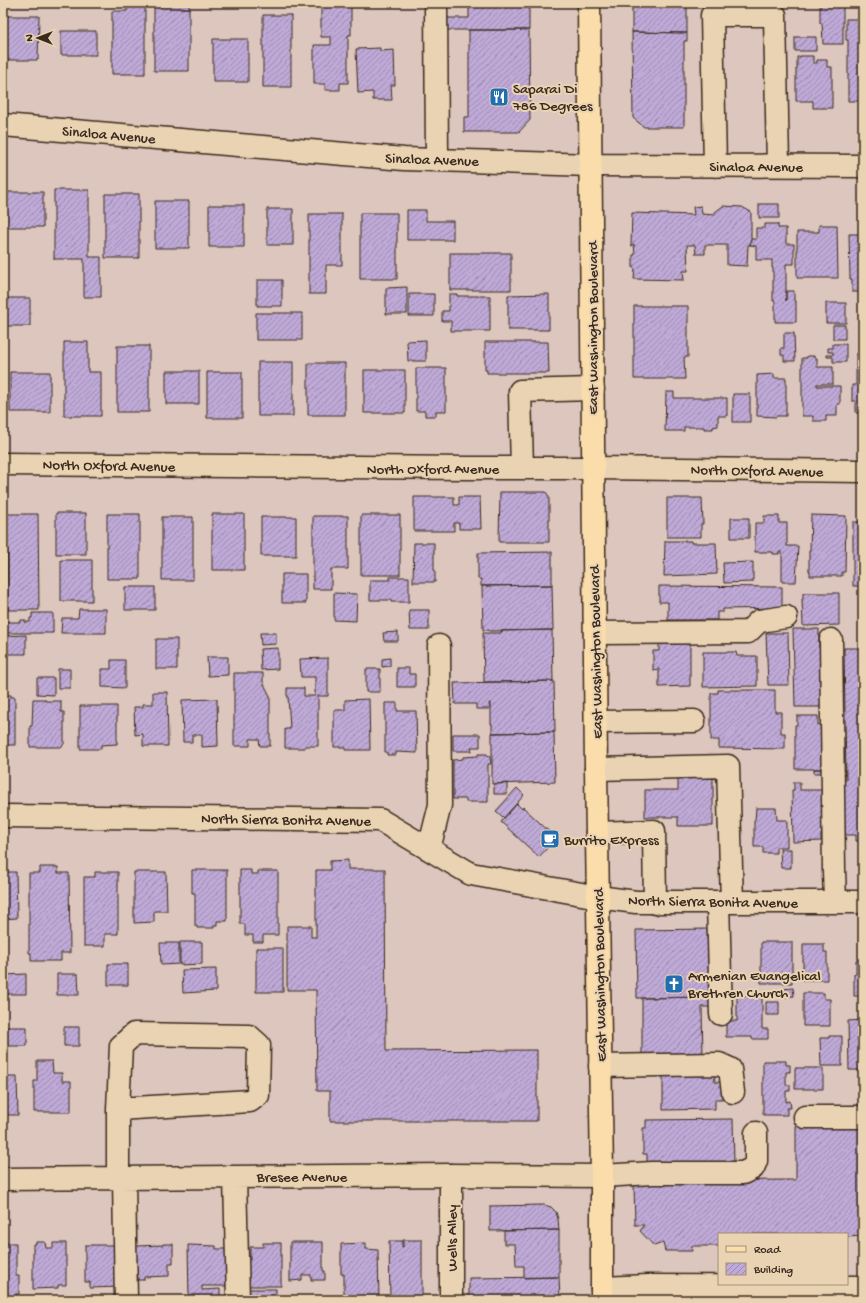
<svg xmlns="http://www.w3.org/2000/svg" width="866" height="1303" viewBox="0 0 866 1303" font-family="'Gochi Hand',sans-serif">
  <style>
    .building { fill: url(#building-hatch); stroke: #3b2a1e }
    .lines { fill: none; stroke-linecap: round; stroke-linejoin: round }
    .minor-casing { stroke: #3b2a1e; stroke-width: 25 }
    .major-casing { stroke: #3b2a1e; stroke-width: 25 }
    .minor { stroke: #e9d3b2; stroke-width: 22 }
    .major { stroke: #faddab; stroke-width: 22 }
    .labels { text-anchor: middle; stroke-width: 4; stroke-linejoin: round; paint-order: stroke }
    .poi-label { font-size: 15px; fill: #3b2a1e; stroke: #e9d3b2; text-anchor: start }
    .street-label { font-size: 15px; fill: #3b2a1e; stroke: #e9d3b2 }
  </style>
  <defs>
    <pattern id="building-hatch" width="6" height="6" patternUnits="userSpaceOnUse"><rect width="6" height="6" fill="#bfa9d7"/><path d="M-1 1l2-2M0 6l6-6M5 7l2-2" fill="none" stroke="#9c8aae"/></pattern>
  </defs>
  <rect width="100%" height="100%" fill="#dcc6bd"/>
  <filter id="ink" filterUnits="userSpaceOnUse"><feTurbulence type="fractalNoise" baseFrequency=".025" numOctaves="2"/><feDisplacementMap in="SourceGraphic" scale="8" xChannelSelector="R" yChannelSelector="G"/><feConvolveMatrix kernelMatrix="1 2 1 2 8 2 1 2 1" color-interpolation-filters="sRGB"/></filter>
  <g filter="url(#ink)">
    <!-- building -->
    <path class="building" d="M127,3h18v71h-33v-63h15z
      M154,3h35v68h-35z
      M321,3h30v32h-3v48h-8v7h-15v-6h-11v-39h17v-8h-10z
      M469,3h60v27h-84v-12h24z
      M632,3h55v30l-55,-1z
      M820,4h23v40h-20l-1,-21h-2z
      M263,15h28v72h-28z
      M3,16h36l-1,44h-35z
      M846,19h17v85h-2v-3h-13v-61h-2z
      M469,30h60l1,90 -11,12h-55v-15h5z
      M61,31h35v24h-35z
      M632,32l55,1v8h-3v86h-40l-11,-9z
      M795,37h21v14h-21z
      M213,39h35v43h-35z
      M380,48v3l14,-1 1,35h-4l1,15h-19v-8l-15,1 -2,-44z
      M800,56h13v7h4v-3h10v7h5v41h-19v-7h-17v-32h1v-12h3z
      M54,190h35v67h12v40h-17v-38h-30z
      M3,192h40v35h-40z
      M105,194h34v64h-34z
      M155,201h34v47h-34z
      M759,204h20v14h-20z
      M209,205h35v42h-35z
      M701,206l1,8 13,1v-3l8,-6 19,1 9,5v27l-1,6h-2l-1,21 -20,-1v-20h-22v9h-9l-1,-9h-8l1,26h-5l1,9 -50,-1 1,-10 -2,-1v-13h2l-1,-11 -3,2 1,-33 62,2 -1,-8z
      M267,209h26v36h-26z
      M407,210h19v11h27v19h-46z
      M360,213h37v66h-37z
      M309,214h33v51h-16v29h-17z
      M765,224h13v4h8v16h8v20h-8v37v-10h8v10h2v21h-21v-21h-2v-33h-1v-8h-16v-14l-6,-1 1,-6h5v-11h9z
      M819,225h18l1,53h-41v-46h22z
      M861,230h2v62h-11v-13h-2l-1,-45h12z
      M450,253h61v37h-61z
      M257,280h25v26h-25z
      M407,287v27h-21v-26z
      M409,294h25v22h-25z
      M449,294h8v2h33v35h-39v-10h-9v-10h7z
      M549,294v36h-41v-35z
      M4,298h26v28h-26z
      M826,303h20v20h-20z
      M634,306h54v51h-4l1,22h-51z
      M256,313h46v27h-46z
      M833,325h12v14h-12z
      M784,333h10l1,28h-11v-6h-3v-7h3z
      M426,340v21h-18l-1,-20z
      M64,342h24v30h13v44h-37z
      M485,342h63l1,31h-62v-3h-2z
      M833,344h13v18h-13v-5h-6v-2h6v-3h-5v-4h5z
      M117,346h32v66h-32z
      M856,354h7v66h-3v-7h-4v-12h-4v-16h4z
      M807,356h7v2h3v9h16v17h-16v2h23v18h-3v12h-11v5h-13v-5h-11v-58h5z
      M258,362h35v54h-35z
      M308,363h37v52h-37z
      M416,368h30v43h-10v5h-11v-5h-9z
      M364,370h41v43h-41z
      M166,371h33v33h-33z
      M10,372h40v40h-40z
      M207,372h35v46h-35z
      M774,374v4h12v38h-10v1l-19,-1v-41z
      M666,392h8v6h53v18h-9v10l-5,1v2h-9v-2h-20v4h-19z
      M733,394h17v28h-17z
      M500,492h46l3,5v45h-50z
      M414,497h40v8h5v-8h21l1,32h-22v-6h-5v8h-40z
      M667,498h35l1,26h-2v13h-34z
      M56,513h30v41h-30z
      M7,514h31l1,96h-31z
      M107,514h33v65h-33z
      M212,514h32v56h-32z
      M361,515h39v60h-39z
      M811,515l35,1 -1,56h-3v4h-32v-5h-1v-21h1z
      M313,516h35v53h-17v20h-18z
      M764,516h15v7h8v23h11l-2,36h-14v-30h-3v2h-6v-2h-18v-29h9z
      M162,517h31v63h-31z
      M261,517h35v39h-35z
      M731,518h18v20h-18z
      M853,522h10v64h-10z
      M665,541h26v2h25l1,31 -53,2z
      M414,543h20v27h1v12h-22z
      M552,552v33l-71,1v-7h-3v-26z
      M61,560h31v41h-31z
      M753,562v20l-29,1 -1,-20z
      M282,574h24v29h-24z
      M390,577h19v25h-18v-2h-21v-20h20z
      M552,585l1,45 -64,1v-1h-6l-1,-44z
      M659,586l123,1v21l-59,1v3h-6v8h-49v-18h-9z
      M125,587h30v23h-30z
      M334,593l23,1 -1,27 -22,-1z
      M803,593h36v32l-36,1 -1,-27h1z
      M79,609h27v24h-45l1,-15h16z
      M409,610h20v20h-19z
      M32,613h21v20h-47v-11h15v-2h4v2h5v-4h2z
      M793,629h26v19h6l1,59h-31z
      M552,630l1,51 -69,1 -1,-49h18v-2z
      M398,632v9h-14l-1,-8z
      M260,633h16v11l-15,1z
      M766,633h22l1,52h-21z
      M26,635v19h-23v-18z
      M690,638v48l-31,1v-18l-6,1v-19h6v-12z
      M156,639h21v30h-21z
      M278,648v21l-17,1 -1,-21z
      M844,648h19v193h-7v-6h-12l-1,-55h3z
      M703,652h33l1,4h20v30l-54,1z
      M207,657h21v18l-20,1z
      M328,658v38h-10v50h-13v2h-20v-19h5l-2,-33h-1v-8h17v8h11v-19h-14l-1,-18z
      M390,658v8l-8,1v-8z
      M111,660h14v28l-23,-1v-18h9z
      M397,668h12v6h6v13h-18z
      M58,669h12v19h-12z
      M366,669h14v23h-14z
      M234,673h29v9l7,14v50h-10l-1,-7h-9v7h-16z
      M37,678h17v17l-17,-1z
      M554,681l1,51 -63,1v-9h-1v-21h-2l1,6h-14v-5h-21l-1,-21z
      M718,690h57v22h6v21h4v16l-66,-1v-8h-8v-47h7z
      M153,692h14l1,54h-25v-12l-8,1 -1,-28h9v-3h10z
      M3,695h8v2h4v48h-12z
      M33,699h12v2h16v11h3v32l-3,3h-31v-21h2z
      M217,699l1,47 -16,1v-12h-10v7h-9l-1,-42z
      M369,699l1,51h-25v-3h-11v-37h11v-10z
      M385,703h12v8h19l1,42 -21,-1v3h-9v-3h-2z
      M80,706h37v38l-16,1v4h-21z
      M797,716h21v9h8v44h-31v-44h2z
      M554,732l1,50 -63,2v-51z
      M453,734h27v13h-9l1,4h-19z
      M478,754h9v2l3,1 1,7h-3v38h-22v-3h-13v-39l10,-1v-2l15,-1z
      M814,769h11v4h-11z
      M678,775h35v51h-35v-9h-33v-27h33z
      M794,782h6v8h25l-2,44h-2v7l-28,1 -1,-52h2z
      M507,783v11h-13v-10z
      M517,788l7,7 -20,23 -8,-7z
      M517,804l5,5 1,-2 33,31 -17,19 -38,-35z
      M756,808h20l1,12h10v27h-11v6h-13v-6h-9v-27h1z
      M780,849h11v19h-10z
      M348,860v9h37l1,182 151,-1v71h-207v-30h-13l-1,-101h-29v-64h24v11h5v-67h14v-9z
      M40,867h18v6h11l1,80h-9v8h-30v-8h-2v-80h11z
      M192,870h35v51h-10v4h-3v3h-17v-2h-2v-33h-3z
      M240,870h11v4h7v-3h20v64h-15v7h-10v-7h-8v-11h-5z
      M3,872h13l1,46 -14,1z
      M95,872h23v62h-13v12h-21v-69h11z
      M134,872h32l1,39h-13v11l-20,1z
      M710,929v68l-73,1 -1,-68z
      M180,942h22v22l-22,1z
      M761,942h31v41h-31z
      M160,943h19v21l-18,1z
      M803,944h21v8h3v28h-24z
      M256,948h27v44h-27z
      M856,960h7v36h-9v-22h2z
      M108,964h20v21h-20z
      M216,969v22l-33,2 -1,-23z
      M26,974v20h-21v-19z
      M57,974h21l1,21h-22z
      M793,988l1,8 -12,1v-8z
      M803,993h21v6h6v27h-27z
      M737,996h25v33h6v10h-16v-2h-26v-16h11z
      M713,997l1,10h-12l1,51 -61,1v-61z
      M766,1002h13v13h-13z
      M863,1020v50h-14l-1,-49z
      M3,1027h24v19h-23z
      M64,1027h15v19h-15z
      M829,1036h13v30h-21l-1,-28h9z
      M37,1061h15l1,12h9v8h9v31h-37v-31h3z
      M763,1061h23v4h4v7h-4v13h4v6h-4v11l4,-1 1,7h-4v7h-24z
      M663,1068h51l1,14h7v17h-7v10l-52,1z
      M795,1068h28v21h-28z
      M3,1077h14l1,38h-11v-2h-2v-3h-2z
      M733,1119l1,45 -87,1v-11h-4v-26h3v-8z
      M863,1124v112l-16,1v-3h-128v12h-28l1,5h-27l-2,-8 -9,3 -14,-15 4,-6h-9l-1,-40h5v-4l157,-1v-55z
      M544,1205l7,2 5,5 2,7 1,11 -69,1v-25z
      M559,1230v47l-35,1v-12h-8l-1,-22h-11v-13z
      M403,1240h19v60h-32l-1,-59h13v6h1z
      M36,1242h9l1,6h7v-5h13v42h-8v3l-25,1v-45h3z
      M290,1242h33v29h2v9h-14v-5h-9v5l-12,1z
      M3,1243h13v33h3v18h-3v6h-13z
      M263,1243h18v43h-34v-26h3v-13h13z
      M366,1243v6l12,1 1,50h-35v-26h-3v-30z
      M163,1244h10v19h-4v13l-25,1v3h-6v-3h-2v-31l27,-1z
      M85,1245h38l-4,42 -29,1v-6h-5z
      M188,1245l28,1v3h10v37h-24v4l18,-1v11h-31z
      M559,1277l1,23h-91v-22z
      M247,1289h29v11h-29z"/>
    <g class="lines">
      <!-- minor casing -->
      <g class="minor-casing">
        <path id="minor" d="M436,3l1,156
          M3,125l401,34 187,6 272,1
          M715,166l-3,-151h63l3,150
          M3,464l463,4h127l270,3
          M522,468l-2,-77 73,-2
          M595,633l153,-1 11,-11 27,-4
          M831,640l3,230 1,32
          M596,722l98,-1
          M596,769l132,-3 4,136
          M3,816l377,4 91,54 127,23 38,5h227
          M597,833l57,-2 1,72
          M429,849l11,-44 -1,-159
          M718,902l3,112
          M600,1066l119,-2 11,5 3,23
          M805,1117h58
          M451,1175v125
          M235,1177l3,123
          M118,1178v-69l3,-63 13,-12 115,2 10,9 -1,50 -8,6 -132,8
          M124,1178l2,122
          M3,1179l448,-4 151,1 50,-3h91l10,-5 3,-7v-28
          M602,1288l46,-2 215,1"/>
      </g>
      <!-- major casing -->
      <g class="major-casing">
        <path id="major" d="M589,3l7,766 6,407v124"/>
      </g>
      <!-- minor -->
      <use href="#minor" class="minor"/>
      <!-- major -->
      <use href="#major" class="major"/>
    </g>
  </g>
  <!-- icons -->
  <defs>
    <g id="restaurant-square" transform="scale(1)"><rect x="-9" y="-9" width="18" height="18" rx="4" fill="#1f6fb2" stroke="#e9d3b2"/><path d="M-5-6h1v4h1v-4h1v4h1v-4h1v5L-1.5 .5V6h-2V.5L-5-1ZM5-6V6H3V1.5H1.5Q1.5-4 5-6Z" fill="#fff"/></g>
    <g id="cafe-square" transform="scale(1)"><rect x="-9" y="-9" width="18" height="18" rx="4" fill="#1f6fb2" stroke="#e9d3b2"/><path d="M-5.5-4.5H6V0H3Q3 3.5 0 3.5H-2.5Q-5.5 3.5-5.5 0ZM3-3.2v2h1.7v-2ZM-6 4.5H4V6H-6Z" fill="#fff"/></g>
    <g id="church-square" transform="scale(1)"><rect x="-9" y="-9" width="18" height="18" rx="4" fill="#1f6fb2" stroke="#e9d3b2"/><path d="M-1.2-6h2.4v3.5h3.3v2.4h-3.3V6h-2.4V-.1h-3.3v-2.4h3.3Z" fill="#fff"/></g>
  </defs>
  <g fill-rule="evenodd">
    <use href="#restaurant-square" x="499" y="97"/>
    <use href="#cafe-square" x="550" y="839"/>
    <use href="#church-square" x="674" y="984"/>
  </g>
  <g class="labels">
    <!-- poi labels -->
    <g class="poi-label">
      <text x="513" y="93">Saparai Di<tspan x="513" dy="17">786 Degrees</tspan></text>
      <text x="564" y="844">Burrito Express</text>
      <text x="688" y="980">Armenian Evangelical<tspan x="688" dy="17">Brethren Church</tspan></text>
    </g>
    <!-- street labels -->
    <g class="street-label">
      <text transform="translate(109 134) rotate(5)" y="5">Sinaloa Avenue</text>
      <text transform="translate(432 159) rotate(2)" y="5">Sinaloa Avenue</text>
      <text x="756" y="171">Sinaloa Avenue</text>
      <text transform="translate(592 328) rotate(-90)" y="5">East Washington Boulevard</text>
      <text transform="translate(109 465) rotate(1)" y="5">North Oxford Avenue</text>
      <text x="433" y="473">North Oxford Avenue</text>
      <text transform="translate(757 470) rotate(1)" y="5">North Oxford Avenue</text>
      <text transform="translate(595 652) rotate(-91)" y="5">East Washington Boulevard</text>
      <text transform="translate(286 819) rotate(1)" y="5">North Sierra Bonita Avenue</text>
      <text transform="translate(713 901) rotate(1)" y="5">North Sierra Bonita Avenue</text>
      <text transform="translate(599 975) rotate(-91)" y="5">East Washington Boulevard</text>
      <text x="302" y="1181">Bresee Avenue</text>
      <text transform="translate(451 1238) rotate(-90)" y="5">Wells Alley</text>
    </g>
  </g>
  <!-- margin -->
  <rect width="866" height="1303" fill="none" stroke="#e9d3b2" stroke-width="16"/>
  <rect x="8" y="8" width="850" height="1287" fill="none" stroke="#3b2a1e" stroke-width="1.5" filter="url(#ink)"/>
  <!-- legend -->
  <rect x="718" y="1233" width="130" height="52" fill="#e9d3b2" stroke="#a38f77"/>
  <rect x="726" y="1246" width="20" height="6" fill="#faddab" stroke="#a38f77"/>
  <text x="754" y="1253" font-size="12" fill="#3b2a1e">Road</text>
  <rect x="726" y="1263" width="20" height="12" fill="url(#building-hatch)" stroke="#a38f77"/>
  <text x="754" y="1273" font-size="12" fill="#3b2a1e">Building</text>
  <!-- north arrow -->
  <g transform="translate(38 38) rotate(270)" stroke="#e9d3b2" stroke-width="3" paint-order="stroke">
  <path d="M0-3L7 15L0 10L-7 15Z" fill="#3b2a1e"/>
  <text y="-6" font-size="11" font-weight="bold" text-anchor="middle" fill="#3b2a1e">N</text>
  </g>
</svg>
